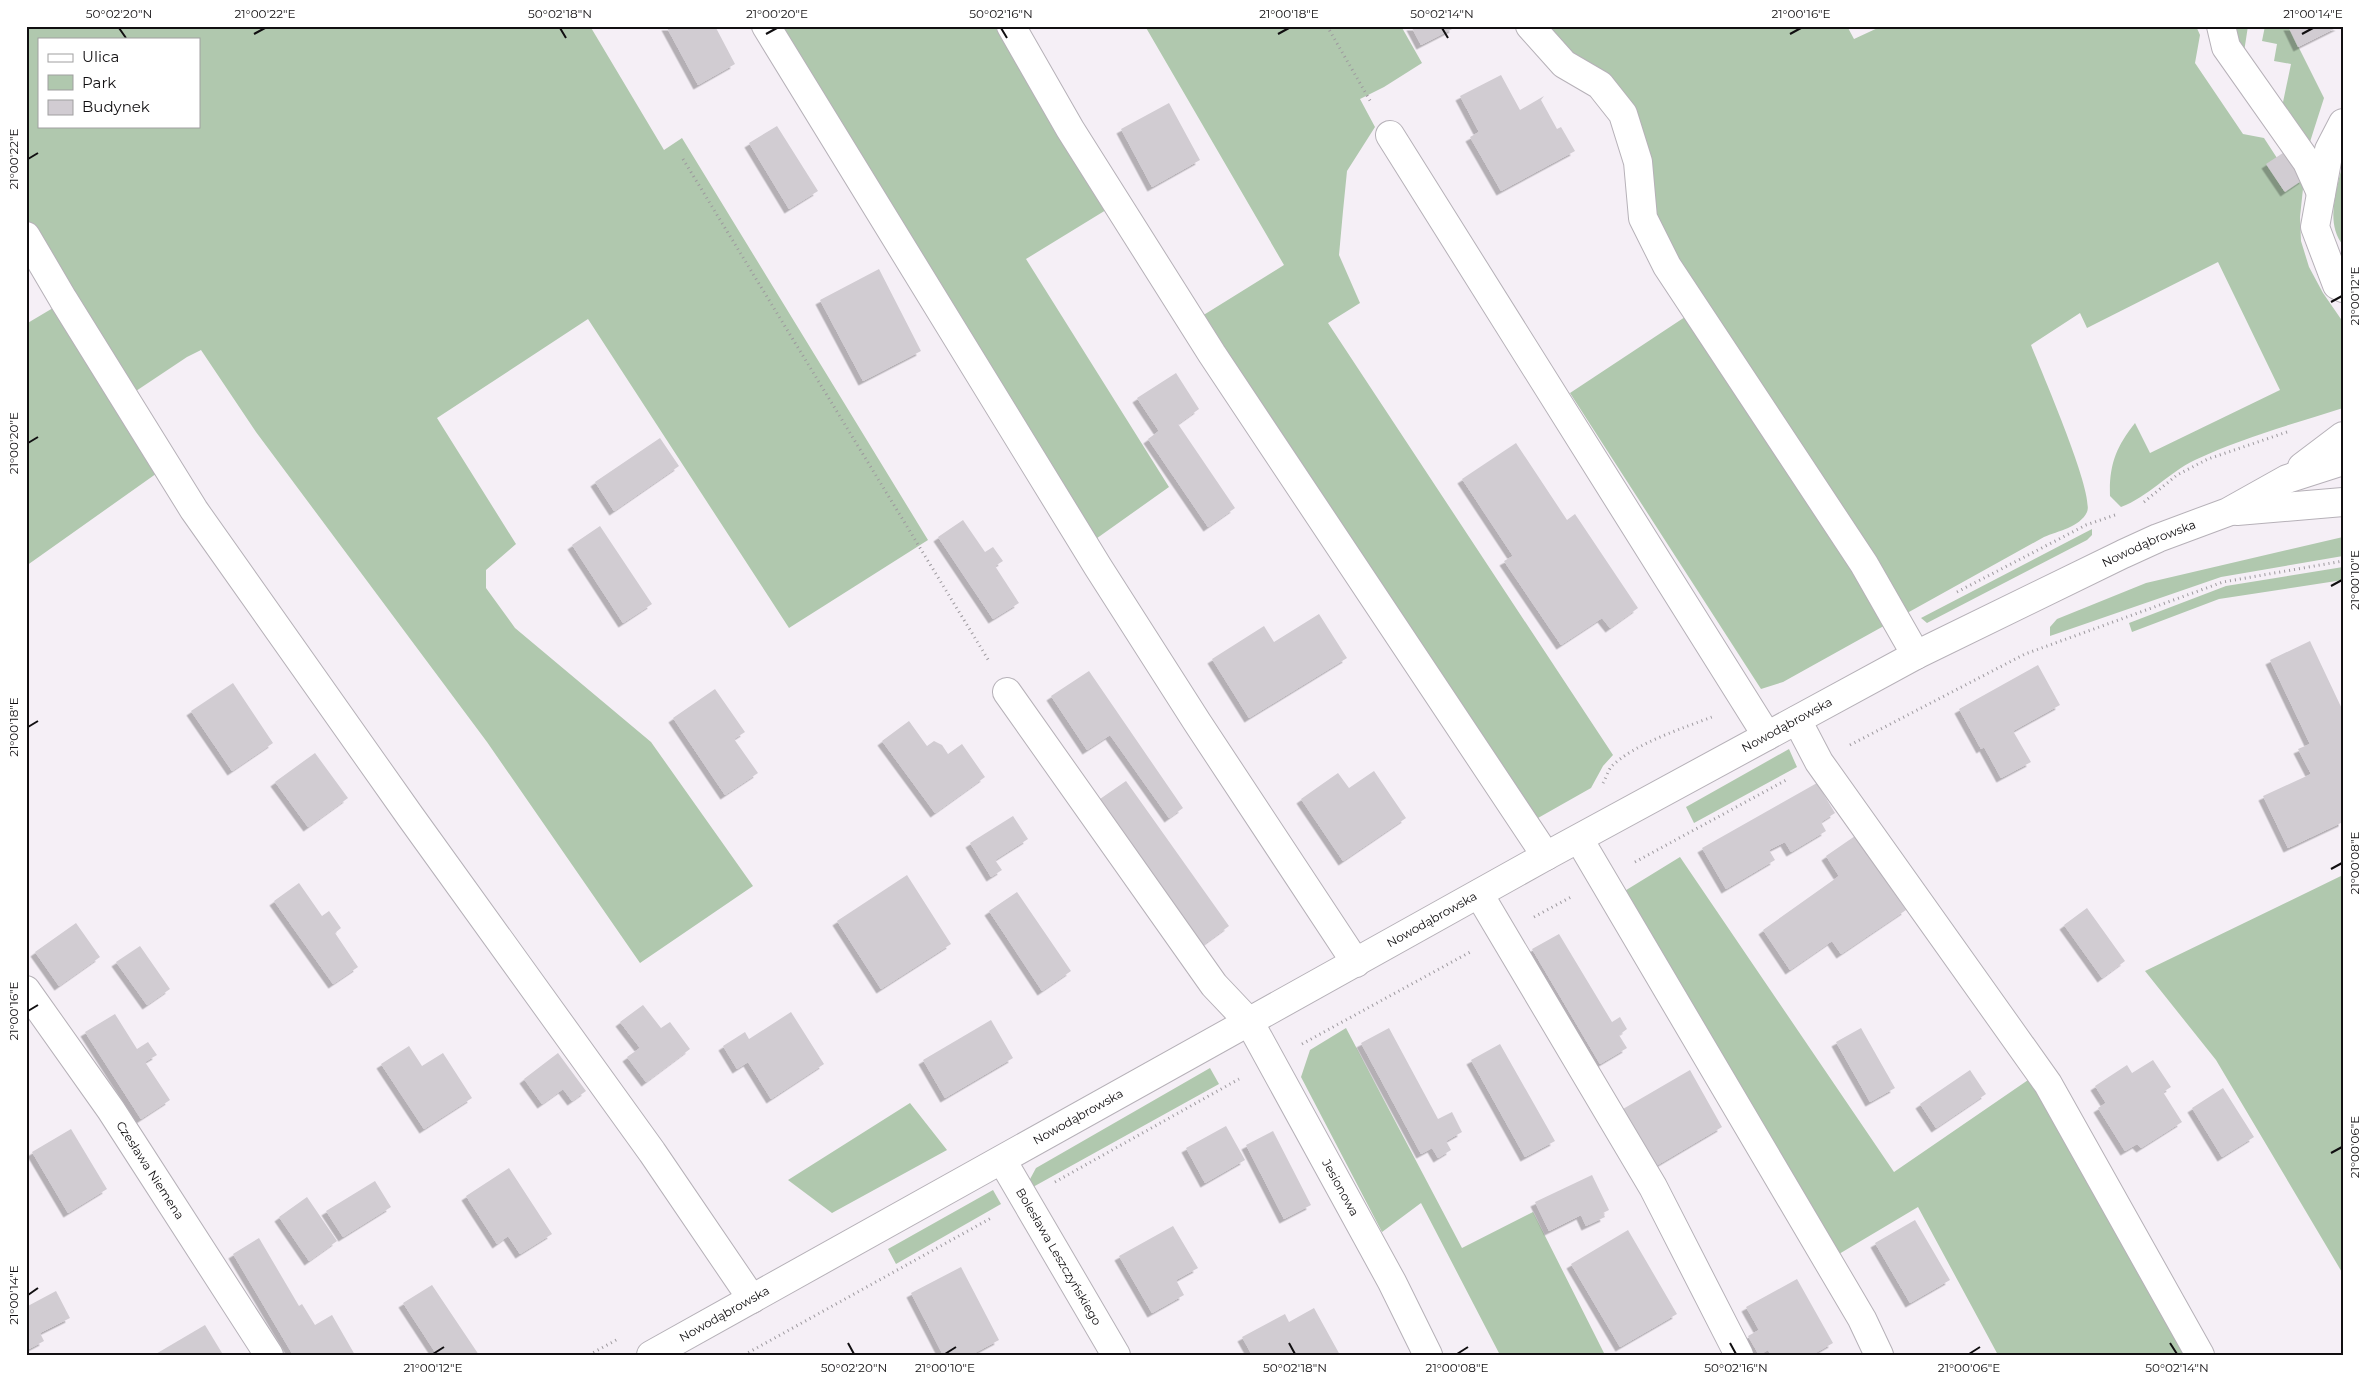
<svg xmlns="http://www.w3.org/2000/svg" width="2369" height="1381" viewBox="0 0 2369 1381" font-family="Montserrat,sans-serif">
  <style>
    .green { fill: #b0c8ae; fill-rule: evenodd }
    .building { fill: #d1ccd2; filter: url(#shadow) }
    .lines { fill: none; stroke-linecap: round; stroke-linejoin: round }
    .minor-casing { stroke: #b6b1b8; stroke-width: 30 }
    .path { stroke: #9d999e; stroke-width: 3; stroke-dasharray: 1 4; stroke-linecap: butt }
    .minor { stroke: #fff; stroke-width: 28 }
    .ticks { fill: none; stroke: #110f11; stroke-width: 2 }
    .labels { text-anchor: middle; stroke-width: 5; stroke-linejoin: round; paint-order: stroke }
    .street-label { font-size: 12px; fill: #110f11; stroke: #fff }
    .neatline { fill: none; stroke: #110f11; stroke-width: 2 }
    .ticks-label { font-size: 12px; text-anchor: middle; fill: #110f11 }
  </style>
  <defs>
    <filter id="shadow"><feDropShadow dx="-4.5" dy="4.5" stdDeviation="0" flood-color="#0004"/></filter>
  </defs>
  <rect width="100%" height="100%" fill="#f5eff6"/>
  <!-- green -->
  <path class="green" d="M26,26h564l74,124 18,-12 246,402 -139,88 -201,-309 -151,99 79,126 -30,26v18l29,40 136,114 102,144 -113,77 -153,-221 -231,-310 -55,-82 -14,7 -57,38 -104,-176zM39,39h160v87h-160z
    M780,26h220l106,184 -80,49 143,228 -76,54z
    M1145,26h256l21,37 -38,24 -24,12 15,28 -28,44 -4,40 -4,44 21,48 -32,20 285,432 -10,11 -12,22 -53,30 -336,-502 82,-51z
    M1517,26h330l7,13 28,-13h314l4,9 -5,28 48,71 21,4 13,20 -10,7 17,26 20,-12 -4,38 1,24 8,26 14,26 20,29v86c-50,16 -101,30 -148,52 -27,13 -47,37 -74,47l-11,-11c-1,-31 6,-49 25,-73l15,30 130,-63 -62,-128 -131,66 -7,-15 -49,32c10,26 64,149 56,167 -7,15 -29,19 -43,25l-261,145 -22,7 -191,-296 118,-78 -60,-97 2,-31 -2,-35 -16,-35 -27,-32z
    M2235,26h13l-4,26 -10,-17z
    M2265,26h23l36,72 -15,47 -27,-38 9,-43 -17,-3 3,-17 -15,-3z
    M2343,161v84c-19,-23 -5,-58 0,-84z
    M58,305l102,166 -134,95v-242z
    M2092,529v6l-5,5 -160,83 -6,-5z
    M2343,537v19l-122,21 -171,59v-9l7,-8 89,-36z
    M2343,567v13l-124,19 -87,33 -3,-9 97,-37z
    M1789,749l8,18 -103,56 -8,-16z
    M1680,857l214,315 137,-94 155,277h-188l-80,-148 -79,47 -216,-362z
    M2343,875v399l-127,-214 -71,-89z
    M1346,1028l116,220 71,-36 72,143h-105l-79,-152 -39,29 -81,-155 9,-27z
    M1210,1068l9,16 -186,103 -4,-6 7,-13z
    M910,1103l37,47 -115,63 -44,-33z
    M993,1190l8,14 -105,60 -8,-15z"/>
  <!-- building -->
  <path class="building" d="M666,26h49l20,38 -37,21z
    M1411,26h42l1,2 -33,17z
    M2288,26h52l-42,21z
    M1501,75l19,35 24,-14 -3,4 16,29 4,-2 14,24 -74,40 -31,-54 9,-5 -19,-36z
    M1169,103l31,57 -48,27 -31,-58z
    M777,126l41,65 -29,18 -40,-66z
    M2286,151l18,28 -19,13 -19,-28z
    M879,269l42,82 -58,30 -43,-81z
    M1176,373l23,36 -21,15 57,84 -27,19 -60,-88 11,-8 -22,-33z
    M660,438l19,28 -65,45 -19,-29z
    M1516,443l51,77 8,-6 63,94 -28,20 -8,-10 -41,27 -57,-84 9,-5 -51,-77z
    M963,520l22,32 8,-5 10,14 -8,5 24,37 -26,16 -55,-82z
    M600,526l52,78 -29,19 -51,-78z
    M1319,614l28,44 -98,60 -37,-59 52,-33 10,16z
    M2310,641l33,70v111l-55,26 -25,-52 48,-22 -13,-25 12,-5 -40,-84z
    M2038,665l22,40 -47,26 18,31 -30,16 -17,-31 -3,2 -22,-40z
    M1089,671l94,137 -14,10 -59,-83 -23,15 -36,-54z
    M233,683l40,60 -41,28 -41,-60z
    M715,689l30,43 -11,7 24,34 -33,22 -52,-77z
    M909,721l18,25 7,-5 8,4 6,9 14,-10 23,33 -50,36 -53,-72z
    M315,753l33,45 -40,29 -33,-45z
    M1374,771l32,47 -63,43 -42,-62 37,-26 11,15z
    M1126,781l103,145 -26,19 -103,-146z
    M1817,783l18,30 -14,9 5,9 -35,21 -6,-10 -16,8 6,10 -49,29 -24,-41z
    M1013,816l15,23 -33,21 7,10 -11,7 -21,-34z
    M1855,836l51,74 -65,44 -9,-13 -42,29 -27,-40 76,-54 -13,-20z
    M907,875l44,69 -70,45 -44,-68z
    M299,883l23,33 7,-5 12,17 -6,5 23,34 -25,17 -59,-83z
    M1017,892l54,79 -29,20 -53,-80z
    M2087,908l38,53 -23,17 -38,-53z
    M76,923l24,34 -41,29 -24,-34z
    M1559,934l53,88 8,-5 7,12 -8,6 8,13 -27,16 -68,-115z
    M140,946l30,43 -23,16 -31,-43z
    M643,1005l18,23 9,-6 20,27 -44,33 -19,-25 13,-9 -20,-26z
    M791,1012l33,52 -53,35 -23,-37 -11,7 -14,-23 22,-14 4,7z
    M115,1014l22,35 11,-7 9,13 -12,7 25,38 -29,19 -56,-87z
    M991,1020l22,38 -68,40 -22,-38z
    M1389,1028l49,91 14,-7 10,20 -16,9 5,9 -13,8 -6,-10 -11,6 -60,-111z
    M1861,1028l34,60 -25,14 -34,-60z
    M1500,1044l55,97 -30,16 -54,-97z
    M409,1046l13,20 21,-13 29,45 -48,31 -43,-65z
    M558,1053l28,38 -14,10 -9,-12 -21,15 -18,-25z
    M2153,1060l18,27 -8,5 19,30 -41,26 -4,-4 -12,7 -27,-43 8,-5 -11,-17 32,-21 5,8z
    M1690,1070l32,57 -66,39 -33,-57z
    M1970,1070l16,24 -50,34 -16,-24z
    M2223,1088l31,49 -32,20 -30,-49z
    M1226,1126l19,34 -40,23 -19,-35z
    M71,1129l36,60 -39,24 -36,-61z
    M1273,1131l38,74 -27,14 -38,-74z
    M509,1168l43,66 -32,20 -12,-18 -11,8 -31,-48z
    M1592,1175l17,35 -6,3 2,4 -19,9 -5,-11 -32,16 -14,-29z
    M375,1181l16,26 -48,30 -17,-26z
    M307,1197l30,44 -28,20 -30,-44z
    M1915,1220l35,60 -40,23 -35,-60z
    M1173,1226l25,42 -22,12 8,15 -32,18 -33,-57z
    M1628,1230l49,84 -57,33 -49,-83z
    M259,1238l40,68 3,-2 13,21 17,-10 23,40h-62l-60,-101z
    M961,1267l38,73 -28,15h-28l-32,-62z
    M1797,1279l36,64 -21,12h-41l-3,-5 -9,5 -11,-19 11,-6 -13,-23z
    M432,1285l47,70h-42l-34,-52z
    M56,1291l14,27 -30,15 4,8 -15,8 -3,-6v-36z
    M1314,1308l26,47h-88l-10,-18 43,-23 4,8z
    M205,1325l17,28 -3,2h-65z"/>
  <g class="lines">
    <!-- minor casing -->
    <g class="minor-casing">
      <g id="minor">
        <path d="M766,26l332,541 99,155 159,241"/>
        <path d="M1011,26l59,103 142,225 334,502"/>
        <path d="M1530,26l34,38 36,21 23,29 15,48 5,56 24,48 197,298 52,91"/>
        <path d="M2221,26l5,21 81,115 14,31"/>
        <path d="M2343,123l-14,27 -14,77 22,58 6,3"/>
        <path d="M1390,135l377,601"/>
        <path d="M26,236l37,63 131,211 216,306 242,336 100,147"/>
        <path d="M2302,467l41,-31"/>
        <path d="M2237,511l106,-9"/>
        <path id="s1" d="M1007,692l207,293 36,38 142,259 36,73"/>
        <path d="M1797,720l22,42 229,322 152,271"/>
        <path d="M1579,839l283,480 17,36"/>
        <path d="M1479,894l174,293 86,168"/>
        <path id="s2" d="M26,990l85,120 158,245"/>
        <path id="s3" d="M1002,1160l114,195"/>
        <path id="s4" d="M651,1355l895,-499 370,-201 207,-101 35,-16 70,-26 59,-33 56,-18"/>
      </g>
    </g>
    <!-- path -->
    <path class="path" d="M1327,26l45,78
      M683,159l306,502
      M2144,502l33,-27 31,-16 79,-27
      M1957,592l129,-67 32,-11
      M1850,745l175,-91 198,-72 120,-21
      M1603,783c3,-5 5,-13 9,-17 22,-22 71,-38 100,-49
      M1635,862l153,-83
      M1534,917l39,-21
      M1302,1044l170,-93
      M1055,1182l184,-103
      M589,1355l29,-16
      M744,1355l249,-138"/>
    <!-- minor -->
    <use href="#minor" class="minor"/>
  </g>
  <!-- ticks -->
  <path class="ticks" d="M119,28l7,10M560,28l6,10M1001,28l6,10M1442,28l6,10M254,34l11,-6M766,34l11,-6M1278,34l11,-6M1790,34l11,-6M2302,34l11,-6M28,159l10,-6M2331,302l11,-6M28,443l10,-6M2331,586l11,-6M28,727l10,-6M2331,869l11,-6M28,1011l10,-6M2331,1153l11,-6M28,1295l10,-7M848,1343l6,11M1289,1343l6,11M1730,1343l6,11M2170,1343l7,11M433,1354l11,-7M945,1354l11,-7M1457,1354l11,-7M1969,1354l11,-7"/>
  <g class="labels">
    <!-- street labels -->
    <g class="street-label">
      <text dy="4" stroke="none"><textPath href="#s4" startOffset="1704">Nowodąbrowska</textPath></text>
      <text dy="4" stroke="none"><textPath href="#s4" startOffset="1299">Nowodąbrowska</textPath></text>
      <text dy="4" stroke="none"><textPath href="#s4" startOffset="894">Nowodąbrowska</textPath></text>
      <text dy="4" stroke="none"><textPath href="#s4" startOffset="489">Nowodąbrowska</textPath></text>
      <text dy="4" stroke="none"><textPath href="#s2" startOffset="219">Czesława Niemena</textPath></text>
      <text dy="4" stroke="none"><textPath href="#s1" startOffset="599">Jesionowa</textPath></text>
      <text dy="4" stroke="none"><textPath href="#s3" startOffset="112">Bolesława Leszczyńskiego</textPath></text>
      <text dy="4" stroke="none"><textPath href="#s4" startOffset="84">Nowodąbrowska</textPath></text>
    </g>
  </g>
  <!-- border -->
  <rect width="2369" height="1381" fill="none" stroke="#ffffff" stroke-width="55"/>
  <!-- legend -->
  <rect x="38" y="38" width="162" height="90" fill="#ffffff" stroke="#a09fa0"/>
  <rect x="48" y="54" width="25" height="8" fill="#ffffff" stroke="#a09fa0"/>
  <text x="82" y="62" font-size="15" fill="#110f11">Ulica</text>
  <rect x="48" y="75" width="25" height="15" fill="#b0c8ae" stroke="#a09fa0"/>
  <text x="82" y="88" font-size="15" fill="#110f11">Park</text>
  <rect x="48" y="100" width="25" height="15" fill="#d1ccd2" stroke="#a09fa0"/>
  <text x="82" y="112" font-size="15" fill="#110f11">Budynek</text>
  <rect x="28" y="28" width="2314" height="1326" class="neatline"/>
  <g class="ticks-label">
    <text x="119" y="18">50°02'20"N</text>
    <text x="265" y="18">21°00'22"E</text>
    <text x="560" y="18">50°02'18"N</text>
    <text x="777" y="18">21°00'20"E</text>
    <text x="1001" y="18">50°02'16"N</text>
    <text x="1289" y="18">21°00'18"E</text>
    <text x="1442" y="18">50°02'14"N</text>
    <text x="1801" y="18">21°00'16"E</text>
    <text x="2313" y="18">21°00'14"E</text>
    <text transform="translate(14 159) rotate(-90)" y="4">21°00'22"E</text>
    <text transform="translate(2355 296) rotate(-90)" y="4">21°00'12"E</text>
    <text transform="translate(14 443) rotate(-90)" y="4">21°00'20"E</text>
    <text transform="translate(2355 580) rotate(-90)" y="4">21°00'10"E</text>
    <text transform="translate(14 727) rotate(-90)" y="4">21°00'18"E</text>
    <text transform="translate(2355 863) rotate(-90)" y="4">21°00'08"E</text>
    <text transform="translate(14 1011) rotate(-90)" y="4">21°00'16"E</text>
    <text transform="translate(2355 1147) rotate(-90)" y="4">21°00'06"E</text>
    <text transform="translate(14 1295) rotate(-90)" y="4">21°00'14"E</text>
    <text x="433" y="1372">21°00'12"E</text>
    <text x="854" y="1372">50°02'20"N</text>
    <text x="945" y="1372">21°00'10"E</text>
    <text x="1295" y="1372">50°02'18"N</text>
    <text x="1457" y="1372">21°00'08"E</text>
    <text x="1736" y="1372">50°02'16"N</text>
    <text x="1969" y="1372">21°00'06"E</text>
    <text x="2177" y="1372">50°02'14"N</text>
  </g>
</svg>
